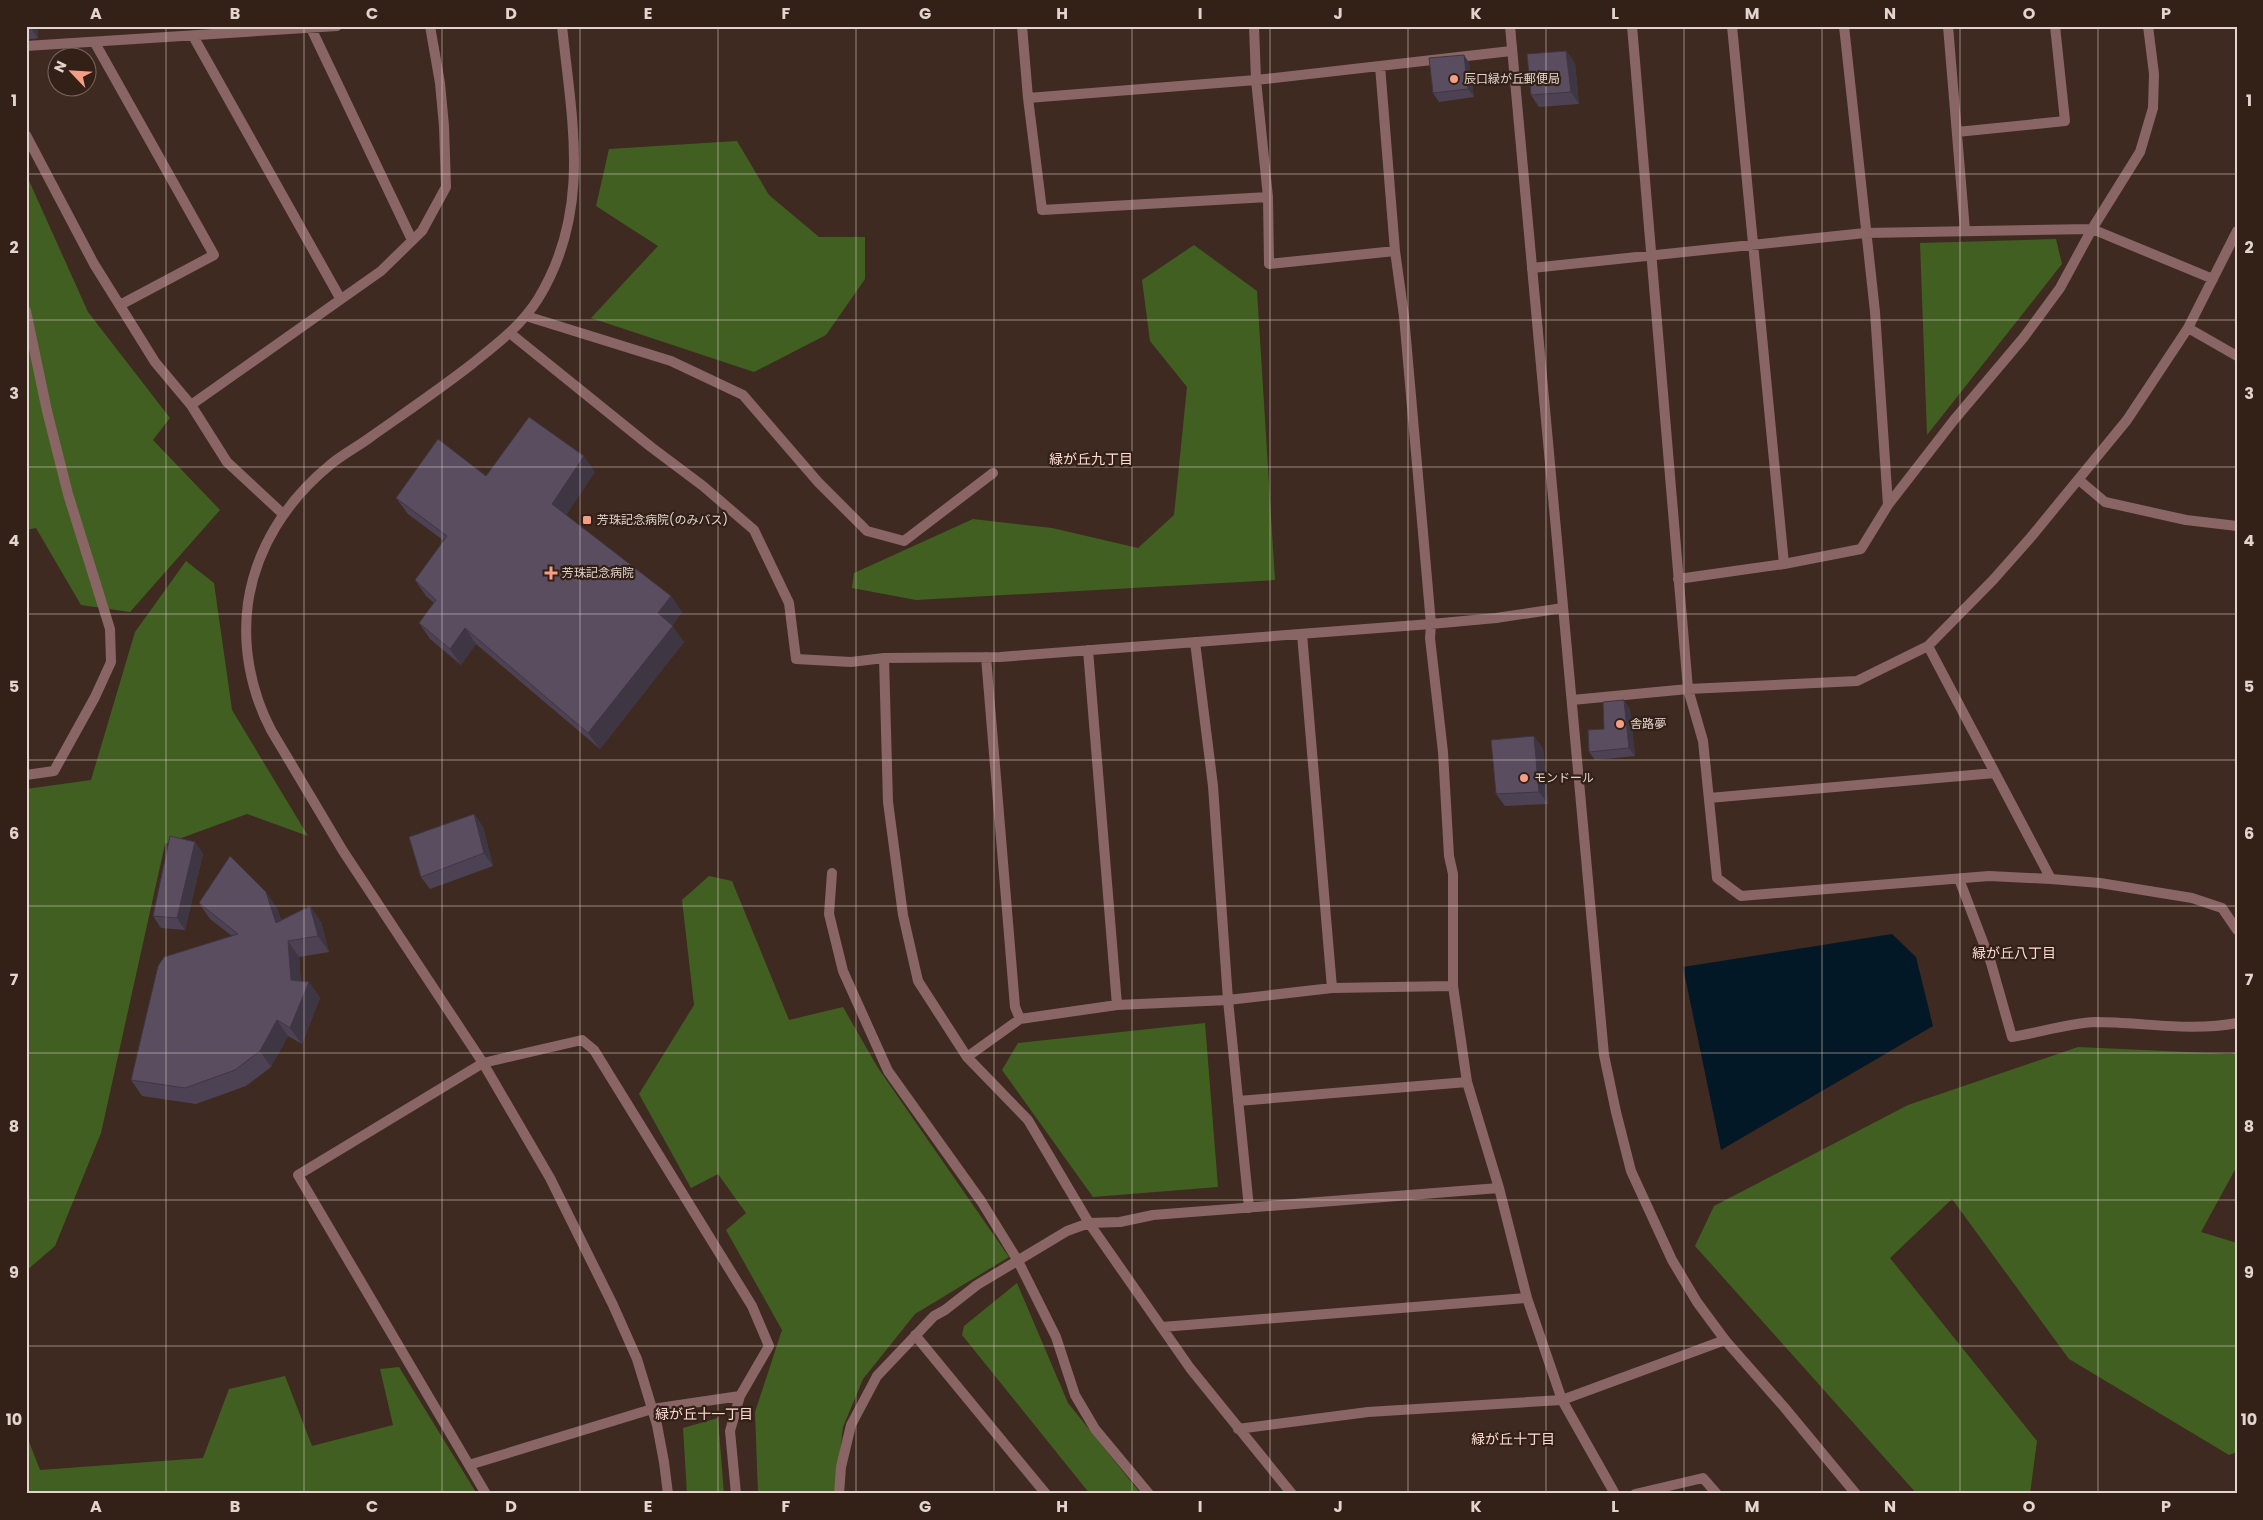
<svg xmlns="http://www.w3.org/2000/svg" width="2263" height="1520" viewBox="0 0 2263 1520" font-family="Poppins,'Noto Sans JP',sans-serif">
  <style>
    .green { fill: #425f22 }
    .water { fill: #031827 }
    .lines { fill: none; stroke-linecap: round; stroke-linejoin: round }
    .minor { stroke: #896665; stroke-width: 10 }
    .tertiary { stroke: #896665; stroke-width: 10 }
    .wall { fill: #4d4253 }
    .shaded-wall { fill: #3f3643 }
    .building { fill: #5a4d60; stroke: #3f3643 }
    .grid { fill: none; stroke: #e2d5ce; stroke-width: 1; stroke-opacity: 0.55 }
    .poi-dot { fill: #f49e86; stroke: #332017; stroke-width: 2 }
    .labels { text-anchor: middle; stroke-width: 4.5; stroke-linejoin: round; paint-order: stroke }
    .poi-label { font-size: 12px; fill: #e2d5ce; stroke: #332017; text-anchor: start }
    .neighbourhood-label { font-size: 14px; fill: #fddcd2; stroke: #332017 }
    .neatline { fill: none; stroke: #e2d5ce; stroke-width: 2 }
    .grid-label { font-size: 16px; text-anchor: middle; font-weight: bold; fill: #e2d5ce }
  </style>
  <rect width="100%" height="100%" fill="#3e2a20"/>
  <!-- green -->
  <path class="green" d="M737,141l32,54 50,42h46v42l-39,56 -72,37 -163,-54 67,-72 -62,-40 13,-57z
    M26,174l62,138 82,106 -17,22 67,70 -90,102 -49,-7 -45,-77 -10,2z
    M2056,239l6,25 -135,171 -7,-192z
    M1194,245l63,46 18,289 -359,20 -64,-12 2,-15 119,-54 79,9 86,20 36,-33 13,-128 -37,-46 -8,-61z
    M186,561l28,22 18,127 76,126 -61,-22 -82,30 -64,289 -46,113 -29,25v-482l65,-9 44,-148z
    M709,876l23,5 57,139 54,-13 35,61 131,189 -94,57 -52,65 -20,48 -8,67h-77l-3,-82 27,-82 -56,-100 20,-17 -28,-39 -27,14 -52,-94 55,-89 -12,-105z
    M1205,1023l13,164 -125,10 -91,-127 16,-27z
    M2078,1047l153,7 6,-2v114l-36,66 36,11v209l-8,3 -160,-96 -117,-160 -62,59 147,183 -7,53h-113l-222,-248 19,-40 194,-101z
    M1017,1283l51,120 73,91h-51l-128,-159 2,-9z
    M399,1367l78,127h-451v-60l14,36 163,-12 26,-69 56,-13 27,70 81,-21 -13,-56z
    M718,1418l6,76h-37l-4,-66z"/>
  <!-- water -->
  <path class="water" d="M1892,934l24,23 17,69 -212,124 -38,-183z"/>
  <g class="lines">
    <!-- minor -->
    <path class="minor" d="M310,26l102,214
      M1022,26l6,72 14,112 226,-13
      M1254,26l2,54 255,-29
      M1632,26l56,663 15,52 14,137 24,18 248,-20 62,3 49,4 92,15 30,10 15,22
      M1732,26l52,538
      M1844,26l31,286 13,193
      M1948,26l17,205
      M193,36l147,262
      M95,43l119,212 -94,50
      M26,46l311,-20
      M1380,66l15,185 9,65 27,308 -1,14 13,114 6,104 4,18v112l14,96 32,106 28,110 35,102 53,94
      M1028,98l228,-18 12,117 1,67 126,-13
      M1957,132l108,-11 -10,-95
      M26,135l68,129 61,98 36,43 36,57 56,52
      M1532,268l333,-35 227,-4 121,50
      M26,311l21,100 21,83 42,135 1,33 -16,35 -41,74 -28,4
      M526,316l145,45 72,34 75,87 49,49 37,10 89,-68
      M2188,328l49,28
      M511,334l140,113 52,39 51,44 35,73 7,56 55,3 33,-4 116,-1 431,-33 65,-6 67,-10
      M191,405l190,-134 41,-40 24,-44 -2,-61 -4,-43 -10,-57
      M1678,579l106,-15 77,-15 27,-44 66,-85 70,-83 36,-49 32,-59 48,-77 13,-44 1,-34 -6,-48
      M1302,634l30,354
      M1195,642l18,144 15,214 21,208
      M1928,646l123,233
      M1088,650l29,355
      M986,657l29,350 5,12
      M884,658l4,144 15,113 15,66 49,76 61,63 61,103 101,145 102,126
      M1572,700l116,-11 169,-8 71,-35 65,-66 38,-43 96,-117 61,-92 49,-97
      M1709,798l286,-25
      M832,873l-3,41 14,57 45,100 93,130 37,60 38,76 19,58 20,34 54,65
      M1959,879l32,84 21,74c25,-4 58,-14 83,-15 47,0 95,10 142,1
      M967,1057l53,-38 97,-14 111,-5 104,-12 121,-2
      M1238,1101l229,-19
      M1162,1327l365,-29
      M915,1335l131,159
      M1238,1429l130,-17 194,-12 163,-60
      M469,1465l183,-56 88,-13
      M486,1494l-188,-319 185,-112 99,-23 12,10 158,256 17,40 -29,50 -10,35 6,63
      M839,1494l2,-27 10,-42 26,-49 57,-60 11,-6 32,-25 90,-54 22,-8 31,-1 33,-7 346,-27
      M1635,1494l68,-16 14,16"/>
    <!-- tertiary -->
    <path class="tertiary" d="M562,26c10,96 30,185 -24,273 -17,27 -41,45 -66,65 -32,25 -66,48 -100,72 -13,10 -29,18 -42,29 -43,35 -74,83 -82,138 -6,43 3,89 23,127l72,121 140,212 67,115 63,127 24,54 20,66 7,37 4,32
      M1510,26l94,1029 12,57 15,59 41,89 25,42 28,38 59,67 72,87
      M2079,480l26,22 81,18 51,6"/>
  </g>
  <!-- wall -->
  <path class="wall" d="M26,26h11l1,12 -12,2z
    M1566,51l9,12 4,41 -40,3 -8,-12z
    M1464,55l5,8 5,34 -35,5 -6,-9z
    M595,472l-29,43 105,81 11,16 -10,14 12,16 -84,107 -124,-105 -15,21 -31,-26 -11,-16 15,-20 -8,-7 -11,-16 29,-39 -36,-27 -12,-16 90,-22z
    M1630,709l5,47 -40,4 -6,-8 15,-23z
    M1543,748l5,56 -43,2 -9,-12z
    M474,814l9,13 10,39 -63,23 -9,-12z
    M195,842l8,12 -18,76 -24,-2 -8,-12z
    M199,903l78,5 4,12 29,-14 11,16 8,30 -30,5 2,24 8,1 11,16 -18,46 -14,-8 -17,31 -25,19 -50,18 -54,-8 -11,-16 101,-144 -22,-17z"/>
  <!-- shaded-wall -->
  <path class="shaded-wall" d="M29,26h8l1,12z
    M1566,51l9,12 4,41 -8,-12z
    M1464,55l5,8 5,34 -6,-8z
    M584,456l11,16 -32,48 -11,-16z
    M671,596l11,16 -12,17 -12,-16z
    M673,626l11,16 -84,107 -12,-16z
    M465,628l11,16 -15,21 -11,-16z
    M1624,700l6,9 5,47 -6,-8z
    M1534,736l9,12 5,56 -9,-12z
    M474,814l9,13 10,39 -9,-13z
    M195,842l8,12 -18,76 -8,-12z
    M266,892l11,16 11,31 -12,-16z
    M310,906l11,16 8,30 -11,-16z
    M288,941l11,16 3,39 -11,-16z
    M309,982l11,16 -18,46 -12,-16z
    M277,1020l11,16 -17,31 -11,-16z"/>
  <!-- building -->
  <path class="building" d="M1566,51l5,41 -40,3 -4,-41z
    M1464,55l4,34 -35,4 -4,-35z
    M529,417l55,39 -32,48 119,92 -13,17 15,13 -85,107 -123,-105 -15,21 -31,-26 17,-23 -21,-20 32,-44 -51,-38 42,-59 48,37z
    M1624,700l5,48 -40,4 -1,-22 16,-1 -1,-27z
    M1534,736l5,56 -43,2 -5,-54z
    M474,814l10,39 -63,24 -12,-40z
    M170,836l25,6 -18,76 -24,-2z
    M230,856l36,36 10,31 34,-17 8,30 -30,5 3,39 18,2 -19,46 -13,-8 -17,31 -25,19 -50,18 -54,-8 27,-114 6,-9 74,-23 -39,-31z"/>
  <!-- grid -->
  <path class="grid" d="M166,26v1468M304,26v1468M442,26v1468M580,26v1468M718,26v1468M856,26v1468M994,26v1468M1132,26v1468M1270,26v1468M1408,26v1468M1546,26v1468M1684,26v1468M1822,26v1468M1960,26v1468M2098,26v1468M26,174h2211M26,320h2211M26,467h2211M26,614h2211M26,760h2211M26,906h2211M26,1053h2211M26,1200h2211M26,1346h2211"/>
  <!-- markers -->
  <g class="poi-dot">
    <circle cx="1454" cy="79" r="5"/>
    <rect x="582" y="515" width="10" height="10" rx="2.5"/>
    <path d="M548.5 565.5h5v5h5v5h-5v5h-5v-5h-5v-5h5z"/>
    <circle cx="1620" cy="724" r="5"/>
    <circle cx="1524" cy="778" r="5"/>
  </g>
  <g class="labels">
    <!-- poi labels -->
    <g class="poi-label">
      <text x="1464" y="83">辰口緑が丘郵便局</text>
      <text x="597" y="524">芳珠記念病院(のみバス)</text>
      <text x="562" y="577">芳珠記念病院</text>
      <text x="1630" y="728">舎路夢</text>
      <text x="1534" y="782">モンドール</text>
    </g>
    <!-- neighbourhood labels -->
    <g class="neighbourhood-label">
      <text x="1091" y="464">緑が丘九丁目</text>
      <text x="2014" y="958">緑が丘八丁目</text>
      <text x="704" y="1419">緑が丘十一丁目</text>
      <text x="1513" y="1444">緑が丘十丁目</text>
    </g>
  </g>
  <!-- border -->
  <rect width="2263" height="1520" fill="none" stroke="#332017" stroke-width="55"/>
  <!-- north arrow -->
  <g transform="translate(72 72) rotate(295)"><circle r="24" fill="#332017" stroke="#796860"/>
  <path d="M0-4L9 19L0 12L-9 19Z" fill="#f49e86"/>
  <text y="-8" font-size="14" font-weight="bold" text-anchor="middle" fill="#e2d5ce">N</text>
  </g>
  <rect x="28" y="28" width="2208" height="1464" class="neatline"/>
  <g class="grid-label">
    <text x="96" y="19">A</text>
    <text x="235" y="19">B</text>
    <text x="372" y="19">C</text>
    <text x="511" y="19">D</text>
    <text x="648" y="19">E</text>
    <text x="786" y="19">F</text>
    <text x="925" y="19">G</text>
    <text x="1062" y="19">H</text>
    <text x="1200" y="19">I</text>
    <text x="1338" y="19">J</text>
    <text x="1476" y="19">K</text>
    <text x="1615" y="19">L</text>
    <text x="1752" y="19">M</text>
    <text x="1890" y="19">N</text>
    <text x="2029" y="19">O</text>
    <text x="2166" y="19">P</text>
    <text x="14" y="106">1</text>
    <text x="2249" y="106">1</text>
    <text x="14" y="253">2</text>
    <text x="2249" y="253">2</text>
    <text x="14" y="399">3</text>
    <text x="2249" y="399">3</text>
    <text x="14" y="546">4</text>
    <text x="2249" y="546">4</text>
    <text x="14" y="692">5</text>
    <text x="2249" y="692">5</text>
    <text x="14" y="839">6</text>
    <text x="2249" y="839">6</text>
    <text x="14" y="985">7</text>
    <text x="2249" y="985">7</text>
    <text x="14" y="1132">8</text>
    <text x="2249" y="1132">8</text>
    <text x="14" y="1278">9</text>
    <text x="2249" y="1278">9</text>
    <text x="14" y="1425">10</text>
    <text x="2249" y="1425">10</text>
    <text x="96" y="1512">A</text>
    <text x="235" y="1512">B</text>
    <text x="372" y="1512">C</text>
    <text x="511" y="1512">D</text>
    <text x="648" y="1512">E</text>
    <text x="786" y="1512">F</text>
    <text x="925" y="1512">G</text>
    <text x="1062" y="1512">H</text>
    <text x="1200" y="1512">I</text>
    <text x="1338" y="1512">J</text>
    <text x="1476" y="1512">K</text>
    <text x="1615" y="1512">L</text>
    <text x="1752" y="1512">M</text>
    <text x="1890" y="1512">N</text>
    <text x="2029" y="1512">O</text>
    <text x="2166" y="1512">P</text>
  </g>
</svg>
